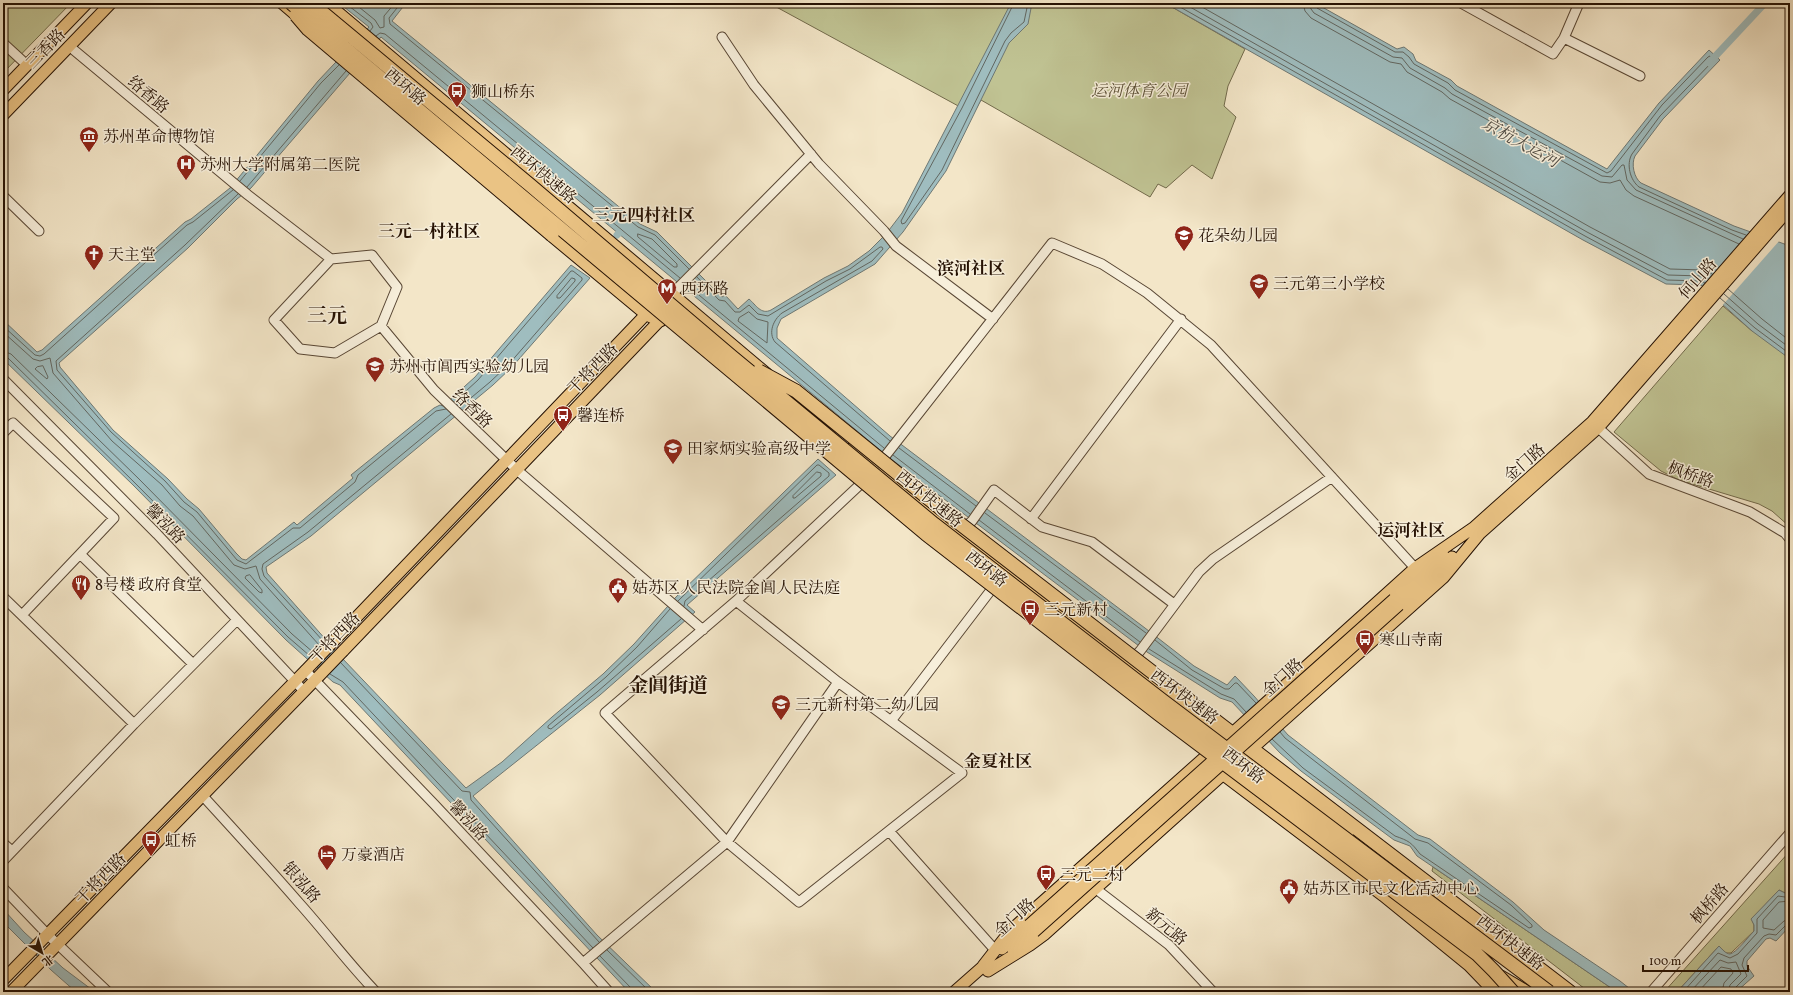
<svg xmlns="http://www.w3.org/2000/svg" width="1793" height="995" viewBox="0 0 1793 995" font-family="Vollkorn,'Noto Serif SC',serif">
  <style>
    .green { fill: #c0c393; stroke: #726a4b }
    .water { fill: #9fbdbf; stroke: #6e7874 }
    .pier { fill: #f3e6c8 }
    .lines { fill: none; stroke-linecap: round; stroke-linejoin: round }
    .shore { stroke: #626761; stroke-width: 1 }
    .canal { stroke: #9fbdbf; stroke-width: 7 }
    .minor-casing { stroke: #584634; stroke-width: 11 }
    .major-casing { stroke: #251103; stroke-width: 13 }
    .highway-casing { stroke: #251103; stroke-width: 15 }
    .minor { stroke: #f7efdb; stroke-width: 9 }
    .major { stroke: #eac384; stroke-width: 11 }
    .highway { stroke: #eac384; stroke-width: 13 }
    .major-bridge-casing { stroke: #251103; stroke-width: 13; stroke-linecap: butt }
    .highway-bridge-casing { stroke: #251103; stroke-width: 15; stroke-linecap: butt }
    .major-bridge { stroke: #eac384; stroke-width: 11 }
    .highway-bridge { stroke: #eac384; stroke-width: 13 }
    .labels { text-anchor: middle; stroke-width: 3; stroke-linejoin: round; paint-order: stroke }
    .street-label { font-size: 16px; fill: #251103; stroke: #f7efdb }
    .park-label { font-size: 16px; font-style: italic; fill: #5b4f35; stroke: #f7efdb }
    .poi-label { font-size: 16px; fill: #251103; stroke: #f7efdb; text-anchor: start }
    .water-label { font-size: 17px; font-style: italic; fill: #504d45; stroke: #f7efdb }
    .neighbourhood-label { font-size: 17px; font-weight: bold; fill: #251103; stroke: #f7efdb }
    .district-label { font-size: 20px; font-weight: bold; fill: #251103; stroke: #f7efdb }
  </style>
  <rect width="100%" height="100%" fill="#f3e6c8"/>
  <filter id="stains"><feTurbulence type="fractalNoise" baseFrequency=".005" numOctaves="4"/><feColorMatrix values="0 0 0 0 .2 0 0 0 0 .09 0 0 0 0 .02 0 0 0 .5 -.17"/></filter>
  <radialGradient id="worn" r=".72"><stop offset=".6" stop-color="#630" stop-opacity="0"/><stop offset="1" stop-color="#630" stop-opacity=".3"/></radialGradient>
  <!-- green -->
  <path class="green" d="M3,3h68l-68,70z
    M769,3h396l80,46 -17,37 -4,20 12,11 -24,62 -20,-14 -26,23 -8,-4 -8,13 -169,-97 -8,14z
    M1723,306l29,25 38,4v192l-18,-16 -13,-7 -80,-24 -18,-9 -47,-39z
    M1790,851v39l-5,3 -6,-3 -27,29 2,6v6l-23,22h-5l-7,-7 -42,46h-13z
    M1433,867l184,125h-28l-157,-121z"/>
  <!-- water -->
  <path class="water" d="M339,3h39l2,2 2,-2h24l-14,18 248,203 17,8 65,65 3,-2 13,14 11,-10c7,6 12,16 22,11l53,-32 24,-12 21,-15 17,-17 16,-21 109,-210h21l-4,21 -19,19 -63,128 -43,61 -28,32 -94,55 -4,9v10l113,98 255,192 49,38 33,19 8,-9 19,20 34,39 130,100 12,4 83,63 31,28 76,51 14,11h-17l-200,-136 -7,-10 -16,-6 -93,-69 -21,-18 -48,-51 -12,-4 -73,-46 -256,-193 -510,-422 -130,151 -14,11 -49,49 -129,115 1,4 53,63 55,49 19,20 12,10 37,44 6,6 4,1 48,-38 3,3 56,-47 -2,-3 83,-67 6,-3 3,1 32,-29 96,-112 19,13 -78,89 -19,18 -182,151 -45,31 1,6 75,85 124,130 36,-26 50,-45 51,-43 31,-30 42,-47 142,-138 18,16 -149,130 8,7 -95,83 -127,101 124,139 59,57h-27l-289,-307 -7,-3 -47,-42 -153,-155 -130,-126v-39l34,32 5,-2 143,-128 6,-3 39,-31 88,-107 51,-54z
    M1165,3h150l82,46 7,-2 9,7 3,7 35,19 6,6 150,83 52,-66 50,-53 11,10 -57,59 -28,37c-4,8 -1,22 6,27l93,43 56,20v113l-38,-28 -51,-46 -35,-1 -83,-44z
    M1779,890l6,3 5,-3v36l-14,15 -6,-3 -4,1 -19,22v5l7,10 -18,16h-59l42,-46c3,3 7,8 11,8 6,-1 19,-18 24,-23v-6l-3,-6z
    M3,909l21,23 39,36 32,24h-19l-25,-22 -48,-48z"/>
  <!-- pier -->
  <path class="pier" d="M1752,231l28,9 -59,67 -19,-19z"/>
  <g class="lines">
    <!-- shore -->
    <path class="shore" d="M345,3l26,20 2,4 -3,4
      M354,3l21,17 5,8 4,-1v-11l11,-13
      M401,3l-12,15 1,6 248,203 17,8 34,34
      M1014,3l-52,105 -61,113 1,3 3,-1 37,-53 63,-129 6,-8 13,-11 4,-19
      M1173,3l412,233 82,44 34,1 4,2
      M1183,3l404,229 81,43 34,1 6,3
      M1195,3l395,224 80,42 34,1 8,4
      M1303,3l2,8 6,7 79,44 11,2 6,8 35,20 8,7 150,83 10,1 10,-3 6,10 8,6 105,48
      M1309,3l2,6 3,4 79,44 9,1 8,10 35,20 7,6 150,82 10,1 10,-12h2l3,15 9,10 107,49
      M1314,3l3,5 78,44h8l6,5 5,7 34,19 7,7 152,83 4,-2 51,-66 46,-48 2,-1 3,5 -53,55 -28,38c-6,10 -2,26 7,33l93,43 14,5
      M376,36l4,-3 5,1 295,244
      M240,181l81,-98 18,-18
      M247,187l99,-116
      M238,194l-53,51 -129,116 1,9 54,62 54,49 19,21 13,10 40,48 9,4 47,-36h7l55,-46 3,-7 78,-64 10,-2
      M638,234l14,5 25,25v3h-3l-36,-30z
      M697,277l22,23 6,1 10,11h5l9,-7 9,9 10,2 58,-35 24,-12 30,-22h2l1,2 -11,12 -90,52c-9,7 -14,20 -7,29l115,99
      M572,278l3,1v2l-15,17h-3v-2z
      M688,286l196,162
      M1728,289l34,30 28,22
      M1724,294l34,30 32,24
      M1720,298l35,30 35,26
      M749,312l8,7 11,3 -1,21 -29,-22 1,-3z
      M3,326l32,29 5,1 4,-2 143,-129 6,-3 40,-32
      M3,332l30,27 7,2 10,-3 3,15 59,68 50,44 18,21 13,10 41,49 11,4 11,-3 4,13 60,67
      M3,351l8,3 128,125 153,155 22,19
      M3,356l5,2 127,125 153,154 22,19
      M43,366l5,11 -1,2 -12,-10 2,-2z
      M454,402l24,-22 93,-109h2l9,7v2l-73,84 -19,18 -30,25
      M899,448l77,58
      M893,455l77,59
      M817,472l4,1v3l-26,22h-2v-2z
      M985,513l161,120
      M979,520l161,122
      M250,575l12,15v3l-3,-1 -14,-14 1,-2z
      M678,601l139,-136h2l10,8v3l-144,125 -1,5
      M670,609l-33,38 -31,30 -51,43 -7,6v2l3,1 46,-37 84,-73
      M1155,640l37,30 33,19h4l6,-6h2l19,20
      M324,642l-60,-66 -2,-7 1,-5 45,-32 143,-118
      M1149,649l72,45 13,5 12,13
      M341,663l121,128 8,1 1,8 128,142
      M330,674l13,8 250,266
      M1272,739l31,29 92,68c14,5 16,6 25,18l109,74 3,-1v-2l-21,-20 -83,-62 -13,-4 -130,-101 -5,-6
      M1790,901l-11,1 -16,18v8l11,2 10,-9 6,-2
      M607,950l43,42
      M600,956l31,32 1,4
      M1683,992l35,-39 12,5 8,-4 19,-21v-14l21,-23 7,1 5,-2
      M1690,992l30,-32 8,3 8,-1 5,12 -11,11 -2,7
      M1698,992l23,-25 10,2 2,4 -9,10 -2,9
      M1734,992l1,-4 12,-12 -5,-11 2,-7 20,-22 5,-2 7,1 10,-10 4,-1"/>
    <!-- canal -->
    <path class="canal" d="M1709,63l56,-60
      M617,235l2,-2"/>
    <!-- minor casing -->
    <g class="minor-casing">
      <path id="minor" d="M1461,3l92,51 11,-16 15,-35
        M722,37l32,48 65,79 65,67 12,15 97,73
        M1564,38l76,38
        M3,43l24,22
        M69,46l179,149 83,64 41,-4 25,32 -16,39 53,64 83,80 186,160
        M3,196l36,35
        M331,259l-57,61 26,29 35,4 46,-27
        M671,295l140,-141
        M3,379l154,155 147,157
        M1593,423l56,51 101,38 35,21 5,6
        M3,433l10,-10 101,95 -34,36
        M879,464l173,-221 50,21 45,29 64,52 204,223
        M1031,519l150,-200
        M960,531l12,-10 22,-31 48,37 50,15 82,62
        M3,597l131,127 -131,137
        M736,601l102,81 124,91 -163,129 -72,-60 -122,-129 131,-112 130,-122
        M22,615l58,-61 113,110
        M1130,661l10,-10 59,-79 14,-13 119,-82
        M305,670l129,134 149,159 26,29
        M891,721l100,-131
        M134,724l103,-104
        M202,795c33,36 66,72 98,109 26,29 49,60 76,88
        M889,831l106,119
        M3,843l9,8
        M3,888l45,47 60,57
        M1096,889l73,56 44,47
        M583,963l144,-121 111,-160
        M1651,992l139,-159"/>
    </g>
    <!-- major casing -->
    <g class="major-casing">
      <path id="major" d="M282,3l14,12
        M327,3l440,371
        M3,90l84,-87
        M3,115l108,-112
        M854,446l86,72 409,313
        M1471,530l121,-108 198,-227
        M1476,537l122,-109 192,-220
        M1394,599l49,-44
        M1399,605l53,-48
        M343,651l322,-336
        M1227,738l188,-170 61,-42
        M1246,754l197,-176 38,-46
        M1002,949l27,-24
        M1013,950l21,-18
        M983,966l28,-36 203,-181
        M988,971l42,-26 15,-11 184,-165
        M1501,976l27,16
        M3,980l304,-311 345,-361
        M11,992l307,-315
        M954,992l34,-30"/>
    </g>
    <!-- highway casing -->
    <g class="highway-casing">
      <path id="highway" d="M552,235l95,79 13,6
        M1165,682l405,310
        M1209,759l15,15 160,121 86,70 26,27"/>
    </g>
    <!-- minor -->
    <use href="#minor" class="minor"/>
    <!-- major -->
    <use href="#major" class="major"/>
    <!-- highway -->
    <use href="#highway" class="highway"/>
    <!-- major-bridge casing -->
    <g class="major-bridge-casing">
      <path id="major-bridge" d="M318,677l25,-26
        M1029,925l365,-326
        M1034,932l365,-327"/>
    </g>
    <!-- highway-bridge casing -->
    <g class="highway-bridge-casing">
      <path id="highway-bridge" d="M291,3l635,531 234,181 317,239 17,17 19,21
        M311,3l219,182 201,171 203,168 229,177 386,291
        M296,15l12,14 244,206
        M759,371l37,20 154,125 215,166"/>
    </g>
    <!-- major-bridge -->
    <use href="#major-bridge" class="major-bridge"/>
    <!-- highway-bridge -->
    <use href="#highway-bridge" class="highway-bridge"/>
  </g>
  <!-- icons -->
  <defs>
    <g id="bus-pin" transform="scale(1)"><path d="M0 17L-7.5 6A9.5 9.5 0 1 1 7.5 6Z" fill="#8f2418" stroke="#f7efdb"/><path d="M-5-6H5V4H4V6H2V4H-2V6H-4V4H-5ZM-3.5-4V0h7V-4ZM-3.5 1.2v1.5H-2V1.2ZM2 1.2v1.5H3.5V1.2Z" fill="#fff"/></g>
    <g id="museum-pin" transform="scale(1)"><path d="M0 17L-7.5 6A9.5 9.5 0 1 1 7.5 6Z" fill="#8f2418" stroke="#f7efdb"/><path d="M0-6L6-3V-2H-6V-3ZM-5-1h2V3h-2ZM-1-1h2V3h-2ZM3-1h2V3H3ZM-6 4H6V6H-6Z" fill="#fff"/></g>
    <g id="hospital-pin" transform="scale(1)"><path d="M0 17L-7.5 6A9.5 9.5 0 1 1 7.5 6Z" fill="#8f2418" stroke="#f7efdb"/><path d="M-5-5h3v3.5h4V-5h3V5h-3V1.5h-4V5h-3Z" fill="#fff"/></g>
    <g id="school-pin" transform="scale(1)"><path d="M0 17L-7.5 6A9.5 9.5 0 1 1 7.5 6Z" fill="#8f2418" stroke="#f7efdb"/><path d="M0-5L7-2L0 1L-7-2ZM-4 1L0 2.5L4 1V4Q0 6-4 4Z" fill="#fff"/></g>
    <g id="church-pin" transform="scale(1)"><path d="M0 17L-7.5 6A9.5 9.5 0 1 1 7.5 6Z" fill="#8f2418" stroke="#f7efdb"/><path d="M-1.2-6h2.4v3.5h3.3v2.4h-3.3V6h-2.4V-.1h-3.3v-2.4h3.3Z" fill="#fff"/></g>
    <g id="metro-pin" transform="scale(1)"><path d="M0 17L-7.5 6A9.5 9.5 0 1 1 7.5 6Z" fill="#8f2418" stroke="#f7efdb"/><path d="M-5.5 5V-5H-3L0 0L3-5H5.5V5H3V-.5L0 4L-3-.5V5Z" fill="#fff"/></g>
    <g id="restaurant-pin" transform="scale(1)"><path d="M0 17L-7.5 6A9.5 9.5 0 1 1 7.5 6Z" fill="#8f2418" stroke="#f7efdb"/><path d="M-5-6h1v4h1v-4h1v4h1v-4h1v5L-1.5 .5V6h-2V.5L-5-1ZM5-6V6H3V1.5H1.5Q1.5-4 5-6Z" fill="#fff"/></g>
    <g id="civic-pin" transform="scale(1)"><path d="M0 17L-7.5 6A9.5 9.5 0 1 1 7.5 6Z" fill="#8f2418" stroke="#f7efdb"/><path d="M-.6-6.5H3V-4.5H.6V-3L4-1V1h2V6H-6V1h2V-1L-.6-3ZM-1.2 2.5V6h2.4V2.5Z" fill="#fff"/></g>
    <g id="hotel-pin" transform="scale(1)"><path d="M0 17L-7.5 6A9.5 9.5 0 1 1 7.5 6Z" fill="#8f2418" stroke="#f7efdb"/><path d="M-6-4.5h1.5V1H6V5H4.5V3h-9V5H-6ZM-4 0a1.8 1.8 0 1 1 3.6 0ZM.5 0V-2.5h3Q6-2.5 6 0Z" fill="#fff"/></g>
  </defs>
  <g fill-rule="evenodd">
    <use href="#bus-pin" x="457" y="91"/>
    <use href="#museum-pin" x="89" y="136"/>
    <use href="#hospital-pin" x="186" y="164"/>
    <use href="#school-pin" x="1184" y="235"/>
    <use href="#church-pin" x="94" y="254"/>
    <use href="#school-pin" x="1259" y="283"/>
    <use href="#metro-pin" x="667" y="288"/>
    <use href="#school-pin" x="375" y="366"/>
    <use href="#bus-pin" x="563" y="415"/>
    <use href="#school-pin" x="673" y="448"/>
    <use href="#restaurant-pin" x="81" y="584"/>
    <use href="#civic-pin" x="618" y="587"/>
    <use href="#bus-pin" x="1030" y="609"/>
    <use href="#bus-pin" x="1365" y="639"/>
    <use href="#school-pin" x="781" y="704"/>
    <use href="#bus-pin" x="151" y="840"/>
    <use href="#hotel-pin" x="327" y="854"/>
    <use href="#bus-pin" x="1046" y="874"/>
    <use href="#civic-pin" x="1289" y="888"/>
  </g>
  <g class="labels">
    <!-- street labels -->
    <g class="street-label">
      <text transform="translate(45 48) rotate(-46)" y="6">三香路</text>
      <text transform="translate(406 86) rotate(40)" y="6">西环路</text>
      <text transform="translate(149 94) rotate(40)" y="6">络香路</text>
      <text transform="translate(544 174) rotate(40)" y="6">西环快速路</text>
      <text transform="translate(1697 278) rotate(-49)" y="6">何山路</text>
      <text transform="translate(592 368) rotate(-46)" y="6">干将西路</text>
      <text transform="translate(473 408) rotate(44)" y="6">络香路</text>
      <text transform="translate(1524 462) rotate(-41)" y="6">金门路</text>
      <text transform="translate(1691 474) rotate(20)" y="6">枫桥路</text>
      <text transform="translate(930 498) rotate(39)" y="6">西环快速路</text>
      <text transform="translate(166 523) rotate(46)" y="6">馨泓路</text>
      <text transform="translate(987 568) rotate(38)" y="6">西环路</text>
      <text transform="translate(334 637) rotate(-46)" y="6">干将西路</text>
      <text transform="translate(1282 677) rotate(-42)" y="6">金门路</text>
      <text transform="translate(1185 696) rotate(37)" y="6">西环快速路</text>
      <text transform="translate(1244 765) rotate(37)" y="6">西环路</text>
      <text transform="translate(469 820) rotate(47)" y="6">馨泓路</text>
      <text transform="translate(100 878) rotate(-46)" y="6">干将西路</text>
      <text transform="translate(302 882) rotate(49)" y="6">银泓路</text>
      <text transform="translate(1709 903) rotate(-49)" y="6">枫桥路</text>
      <text transform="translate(1014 917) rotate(-42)" y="6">金门路</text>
      <text transform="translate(1167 926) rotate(40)" y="6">新元路</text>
      <text transform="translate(1511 942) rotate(37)" y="6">西环快速路</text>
    </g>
    <!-- park labels -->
    <g class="park-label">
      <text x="1139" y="96">运河体育公园</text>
    </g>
    <!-- poi labels -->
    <g class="poi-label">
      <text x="471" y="97">狮山桥东</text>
      <text x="103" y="142">苏州革命博物馆</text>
      <text x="200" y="170">苏州大学附属第二医院</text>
      <text x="1198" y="241">花朵幼儿园</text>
      <text x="108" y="260">天主堂</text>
      <text x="1273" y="289">三元第三小学校</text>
      <text x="681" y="294">西环路</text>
      <text x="389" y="372">苏州市阊西实验幼儿园</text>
      <text x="577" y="421">馨连桥</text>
      <text x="687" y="454">田家炳实验高级中学</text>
      <text x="95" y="590">8号楼 政府食堂</text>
      <text x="632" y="593">姑苏区人民法院金阊人民法庭</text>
      <text x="1044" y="615">三元新村</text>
      <text x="1379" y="645">寒山寺南</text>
      <text x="795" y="710">三元新村第二幼儿园</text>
      <text x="165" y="846">虹桥</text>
      <text x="341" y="860">万豪酒店</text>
      <text x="1060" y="880">三元二村</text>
      <text x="1303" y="894">姑苏区市民文化活动中心</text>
    </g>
    <!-- water labels -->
    <g class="water-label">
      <text transform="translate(1521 142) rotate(29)" y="6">京杭大运河</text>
    </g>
    <!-- neighbourhood labels -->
    <g class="neighbourhood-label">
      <text x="644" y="221">三元四村社区</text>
      <text x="429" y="237">三元一村社区</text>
      <text x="971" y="274">滨河社区</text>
      <text x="1411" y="536">运河社区</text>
      <text x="998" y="767">金夏社区</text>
    </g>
    <!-- district labels -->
    <g class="district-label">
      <text x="327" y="322">三元</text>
      <text x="668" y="692">金阊街道</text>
    </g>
  </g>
  <!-- margin -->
  <rect width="1793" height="995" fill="none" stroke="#f3e6c8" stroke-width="16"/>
  <rect x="4" y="4" width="1785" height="987" fill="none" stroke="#251103" stroke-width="2"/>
  <rect x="8" y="8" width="1777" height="979" fill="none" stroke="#251103"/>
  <!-- north arrow -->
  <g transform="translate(42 953) rotate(142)" stroke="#f7efdb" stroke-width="3" paint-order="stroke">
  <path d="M0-3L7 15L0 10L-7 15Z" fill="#251103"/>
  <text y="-6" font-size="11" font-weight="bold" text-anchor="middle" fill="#251103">北</text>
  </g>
  <!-- scale -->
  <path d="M1643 965v6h105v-6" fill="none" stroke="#251103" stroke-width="2"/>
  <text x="1649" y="965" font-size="12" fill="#251103" stroke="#f7efdb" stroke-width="3" paint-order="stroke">100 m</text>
  <rect width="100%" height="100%" filter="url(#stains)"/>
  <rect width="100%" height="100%" fill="url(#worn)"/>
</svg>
